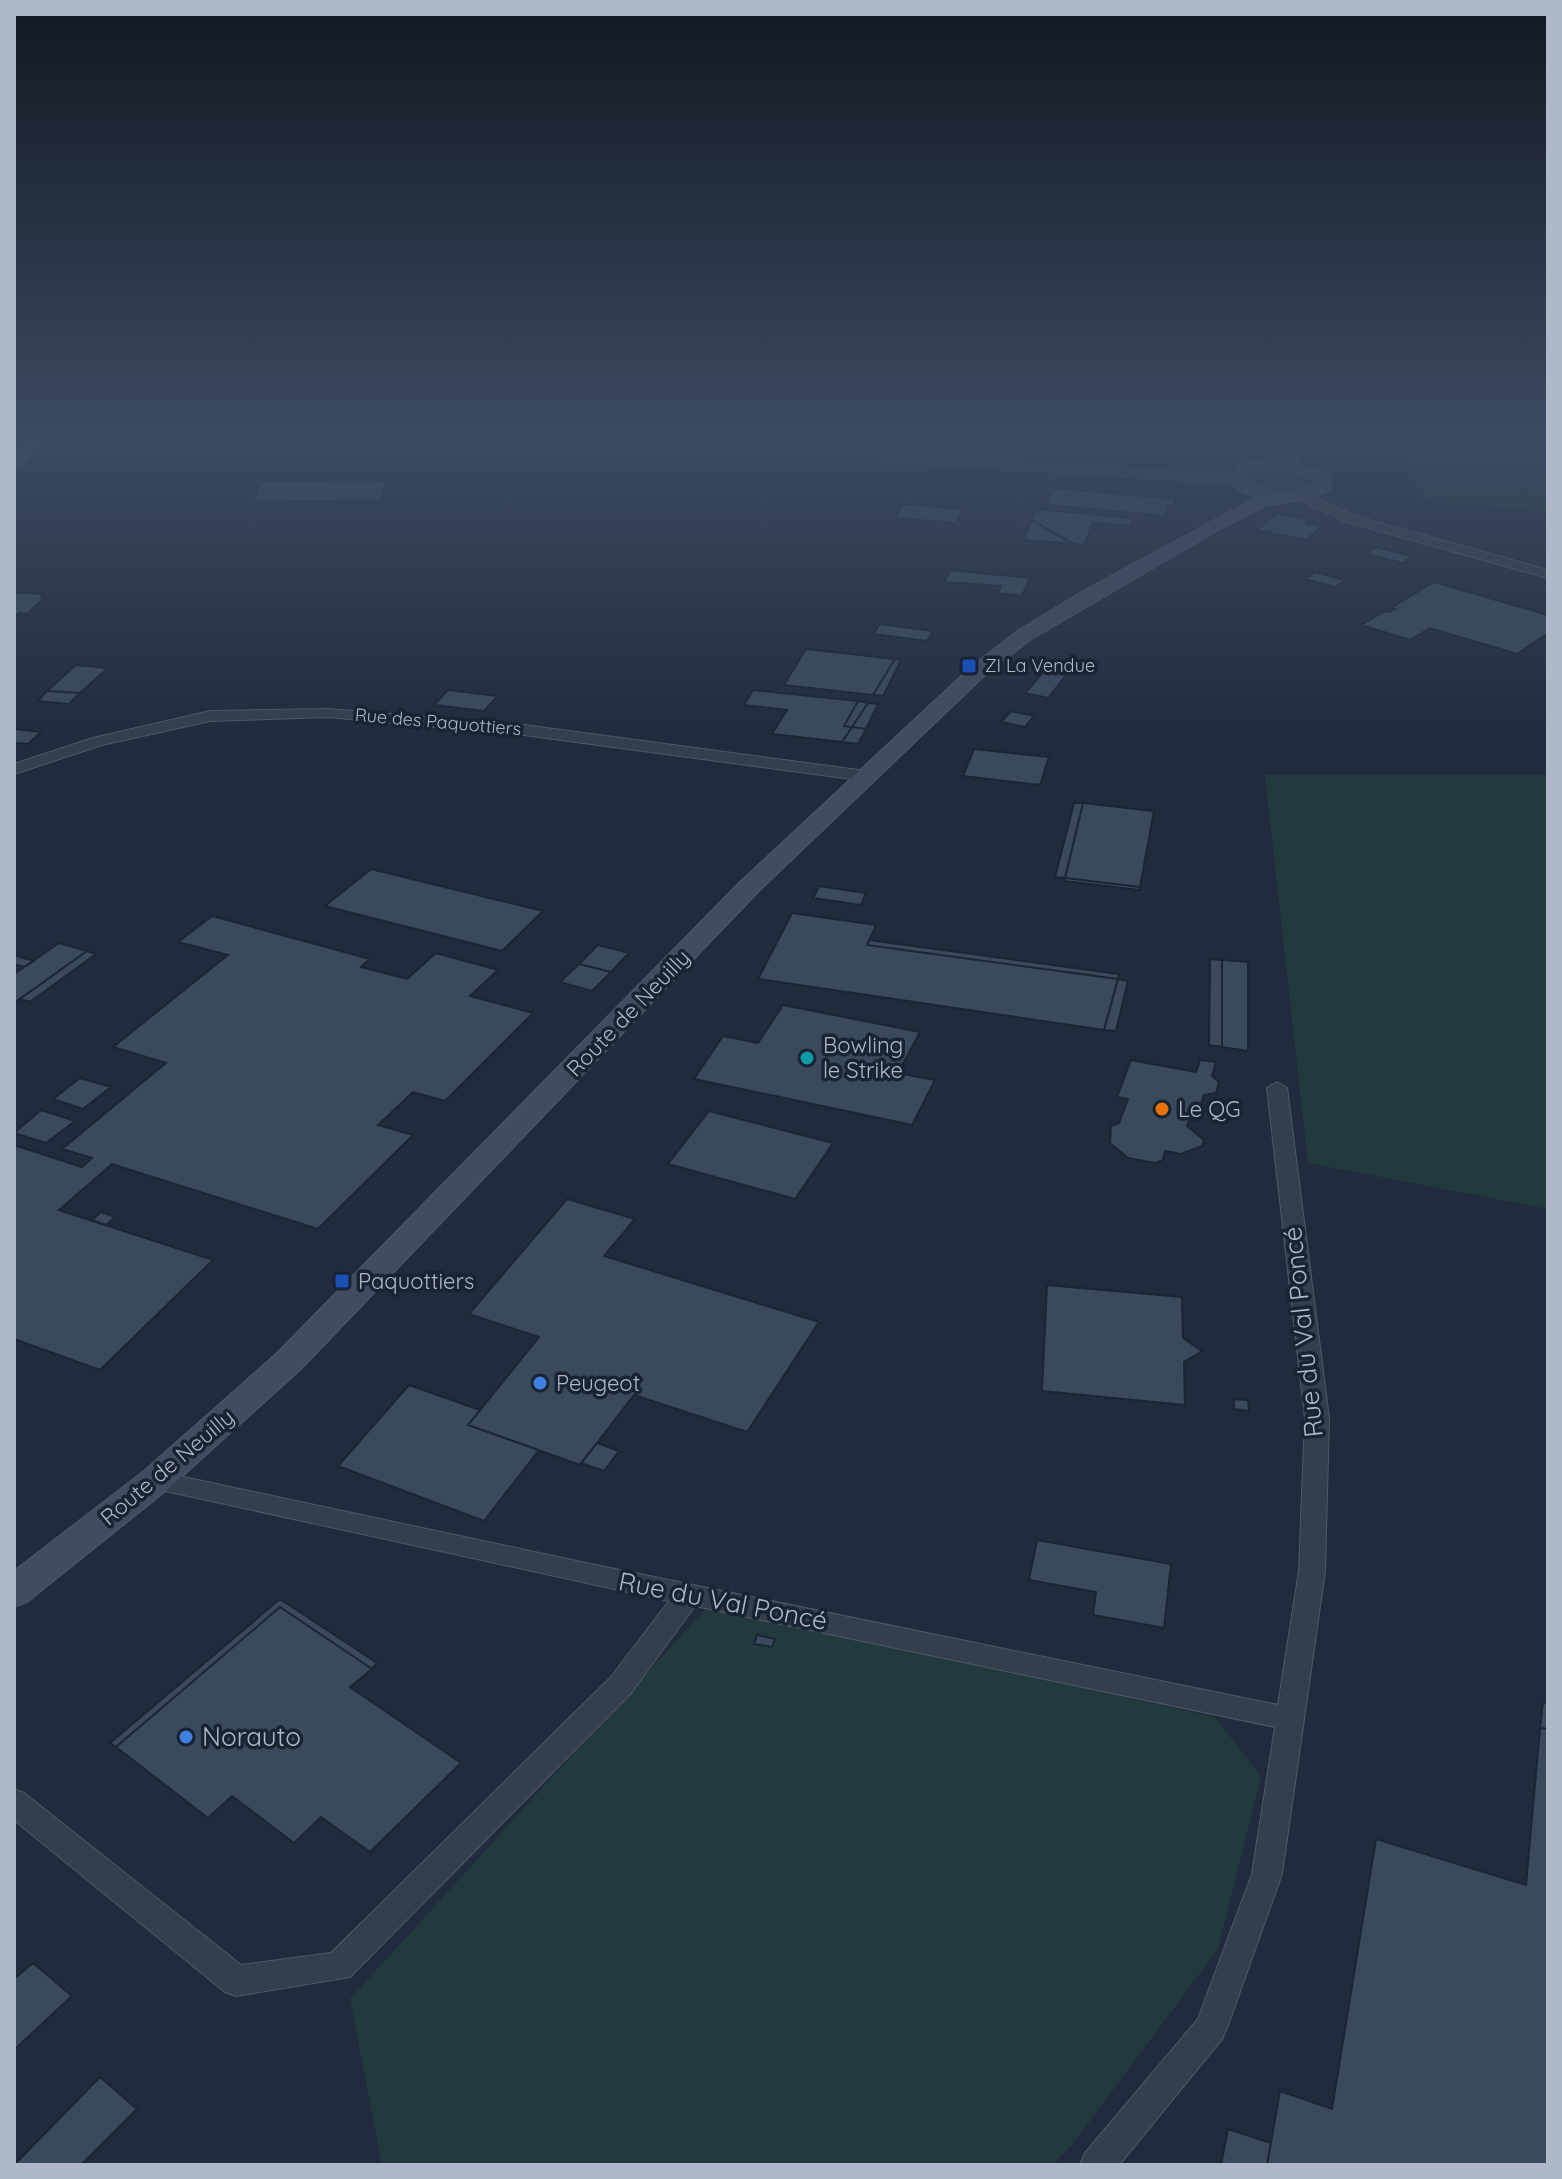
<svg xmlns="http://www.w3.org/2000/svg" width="1562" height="2179" viewBox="0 0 1562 2179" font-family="Quicksand,sans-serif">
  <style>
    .green { fill: #223a3e }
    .building { fill: #3b495d; stroke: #1b2533; stroke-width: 2 }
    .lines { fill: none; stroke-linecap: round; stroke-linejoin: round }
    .street-casing { stroke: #4f5867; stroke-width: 2 }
    .secondary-casing { stroke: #4f5867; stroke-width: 2 }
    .primary-casing { stroke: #3d4756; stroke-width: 2 }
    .street { fill: #343e4d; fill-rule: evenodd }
    .secondary { fill: #414c60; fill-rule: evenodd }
    .primary { fill: #525c6d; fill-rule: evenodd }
    .transit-dot { fill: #1a4fb4; stroke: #192331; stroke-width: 3 }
    .culture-dot { fill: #0f9aa8; stroke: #192331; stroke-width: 3 }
    .food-dot { fill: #e8710a; stroke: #192331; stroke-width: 3 }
    .shop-dot { fill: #3f7fe0; stroke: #192331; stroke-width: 3 }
    .labels { text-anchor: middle; stroke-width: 7; stroke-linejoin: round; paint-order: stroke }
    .far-poi-label { font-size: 18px; fill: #afb8c9; stroke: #192331; text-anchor: start }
    .far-street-label { font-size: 18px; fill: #afb8c9; stroke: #192331 }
    .street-label { font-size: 22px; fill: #afb8c9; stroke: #192331 }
    .poi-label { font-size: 22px; fill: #afb8c9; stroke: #192331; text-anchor: start }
    .near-street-label { font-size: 26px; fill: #afb8c9; stroke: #192331 }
    .near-poi-label { font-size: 26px; fill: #afb8c9; stroke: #192331; text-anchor: start }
  </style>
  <rect width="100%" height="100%" fill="#202b3d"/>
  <!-- green -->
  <path class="green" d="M1370,436h178v76l-128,-12 -13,-37 -49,-11z
    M1272,468l22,2 22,10 -1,4c-20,14 -49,8 -69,-3l2,-8z
    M1265,775h283v434l-240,-46z
    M709,1605l506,112 46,59 -43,173 -146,196 -20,20h-670l-32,-166z"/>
  <!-- building -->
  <path class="building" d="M242,436h108l-3,13 -143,-1 5,-11z
    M387,480l-7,20 -128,2 10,-21z
    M1053,488l123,11 -2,6h-6l-3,11 -119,-11 3,-6 -7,-1 8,-3z
    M904,501l60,6 -61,-3z
    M903,504l60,5 -7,14 -61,-5z
    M1037,509l96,9 -3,8 -37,-3 -9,22 -10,-1 -42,-24z
    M1282,514l27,6 -3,3 16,3 -16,14 -49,-10 18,-15z
    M1032,520l19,12 23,12 -51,-4z
    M1375,547l37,9 -9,7 -37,-9z
    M951,570l79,8 -8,18 -24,-3 3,-7 -57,-4z
    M1315,572l30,8 -9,7 -31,-8z
    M1434,582l114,33v18l-31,21 -87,-26 -20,12 -49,-15 24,-14 5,1 5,-3 -4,-1z
    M14,592l30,2 -3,3h4l-18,17 -8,-1 -5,5z
    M880,624l53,7 -6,10 -54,-7z
    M806,649l89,10 -22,36 -89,-10z
    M895,659l6,1 -18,36 -10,-1z
    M76,665l32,3 -28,25 -33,-2z
    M1045,670l22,4 -19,24 -23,-5z
    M448,690l50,6 -14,15 -50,-6z
    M753,690l105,11 -14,25 8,1 -10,15 -70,-8 15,-24 -43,-5z
    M47,691l33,2 -11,11 -31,-3z
    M858,701l10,2 -16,24 -8,-1z
    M868,703l10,1 -12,25 -14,-2z
    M1011,711l23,5 -9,11 -24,-5z
    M852,727l14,2 -8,15 -16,-2z
    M14,729l27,3 -13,12 -14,-1z
    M974,749l75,8 -9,28 -77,-9z
    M1074,803h9l-18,75 -10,-1z
    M1083,803l71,8 -14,76 -75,-9z
    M371,869l172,42 -41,40 -177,-45z
    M1065,878l75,9 -1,3 -75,-9z
    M819,886l47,7 -5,12 -48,-7z
    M792,913l84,12 -9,20 251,34 -14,51 -346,-51z
    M212,916l158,43 -9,8 46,12 29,-26 62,17 -28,26 63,17 -88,88 -32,-9 -35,33 35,10 -95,94 -206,-65 -53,46 154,50 -113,110 -86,-31v-194l68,22 10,-9 -30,-9 104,-86 -53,-16 115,-92 -50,-13z
    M869,940l250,34 -1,5 -251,-34z
    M59,943l28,8 -73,52v-29z
    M598,945l31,8 -18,19 -32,-8z
    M87,951l9,3 -66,48 -10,-3z
    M14,955l20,6 -10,6 -10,-3z
    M1210,959l12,1v87l-13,-2z
    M1222,960l26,2v89l-26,-4z
    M579,964l32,8 -19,19 -32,-9z
    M1118,979l10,2 -12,50 -12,-1z
    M783,1005l137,27 -22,41 37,7 -23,45 -218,-46 29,-43 35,7z
    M1131,1060l65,12 4,-12 16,2 -4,14 7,6 -3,11 -12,2 -9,26 -6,-1 -2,6 17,14 -2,6 -21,8 -16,-3 -2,9 -8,3 -27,-5 -18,-15 1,-17 8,-3 9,-24 -11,-2z
    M80,1078l31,9 -28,22 -30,-10z
    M41,1110l34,11 -29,22 -32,-10z
    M709,1111l124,32 -38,56 -127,-35z
    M567,1199l68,20 -31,37 215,66 -72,110 -113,-37 -54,70 -112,-40 71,-88 -70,-23z
    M101,1212l14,5 -9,8 -14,-5z
    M1047,1285l135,12 1,41 19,13 -18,11 1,43 -143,-14z
    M409,1385l71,25 -12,15 71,25 -55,71 -146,-55z
    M1234,1399l14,1 1,11 -15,-2z
    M597,1443l22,8 -15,20 -23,-8z
    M1037,1540l134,24 -7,64 -71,-13 3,-23 -67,-12z
    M280,1599l97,64 -5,6 -92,-62 -164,140 -6,-4z
    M280,1607l92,62 -22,18 111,76 -91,89 -49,-35 -27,26 -62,-47 -24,22 -92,-71z
    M757,1635l18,4 -3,8 -18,-3z
    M1543,1702l5,1v26l-8,-1z
    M1540,1728l8,1v436h-281l13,-74 52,18 44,-270 150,46z
    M33,1963l39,33 -58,54v-71z
    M100,2077l37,32 -56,56h-67z
    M1228,2129l43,14 -4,22h-46z"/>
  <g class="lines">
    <!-- street casing -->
    <g class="street-casing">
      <path id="street" d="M888,456l347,19 6,4 -6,4 -351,-22 -2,-2z
        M1295,492h8l52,24 193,54v8l-201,-56 -52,-24z
        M328,709l196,16 342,46 8,5 -8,5 -342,-46 -196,-18 -118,4 -108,24 -88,29v-10l79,-26 117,-27z
        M1277,1082l10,6 42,330 -4,153 -43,303 -55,154 -5,11 -103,126h-39l5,-12 113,-134 54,-145 23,-147 -580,-121 -64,87 -281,284 -114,19 -11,-4 -211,-172v-31l10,4 217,172 90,-12 280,-276 58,-76 -522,-114 -4,-7 4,-7 9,-2 425,91 697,143 21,-134 6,-153 -38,-330z"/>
    </g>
    <!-- secondary casing -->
    <g class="secondary-casing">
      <path id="secondary" d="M1310,436h17l-33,26 36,13v14l-20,9 -44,8 -46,23 -190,111 -45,35 -228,218 -457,477 -132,119 -141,113 -13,5v-36l130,-100 132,-117 463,-471 232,-216 45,-35 62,-38 179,-97 -20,-8 -10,-10 11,-14 50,-11zM1278,469l21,4 17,10c-21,14 -53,10 -72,-5l5,-6z"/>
    </g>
    <!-- primary casing -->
    <g class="primary-casing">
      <path id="primary" d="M30,436h19l-28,32 -7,2v-17z"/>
    </g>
    <!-- street -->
    <use href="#street" class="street"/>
    <!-- secondary -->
    <use href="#secondary" class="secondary"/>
    <!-- primary -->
    <use href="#primary" class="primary"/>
  </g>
  <!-- sky -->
  <linearGradient id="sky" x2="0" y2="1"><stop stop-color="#121822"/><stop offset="0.59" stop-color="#3c4a62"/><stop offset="1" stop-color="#3c4a62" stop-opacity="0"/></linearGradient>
  <rect width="1562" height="741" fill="url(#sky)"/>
  <!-- markers -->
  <g class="transit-dot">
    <rect x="961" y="658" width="16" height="16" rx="4"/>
    <rect x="334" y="1273" width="16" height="16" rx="4"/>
  </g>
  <circle class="culture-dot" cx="807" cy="1058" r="8"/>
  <circle class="food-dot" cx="1162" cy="1109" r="8"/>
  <g class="shop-dot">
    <circle cx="540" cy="1383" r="8"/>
    <circle cx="186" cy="1737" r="8"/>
  </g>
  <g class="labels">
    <!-- far-poi labels -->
    <g class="far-poi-label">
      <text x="985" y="672">ZI La Vendue</text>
    </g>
    <!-- far-street labels -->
    <g class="far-street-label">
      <text transform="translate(438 722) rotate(5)" y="6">Rue des Paquottiers</text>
    </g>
    <!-- street labels -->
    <g class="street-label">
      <text transform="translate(628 1013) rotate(-46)" y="8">Route de Neuilly</text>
      <text transform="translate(167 1467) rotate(-40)" y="8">Route de Neuilly</text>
    </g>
    <!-- poi labels -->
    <g class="poi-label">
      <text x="823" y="1053">Bowling<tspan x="823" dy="25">le Strike</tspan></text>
      <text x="1178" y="1117">Le QG</text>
      <text x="358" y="1289">Paquottiers</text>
      <text x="556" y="1391">Peugeot</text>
    </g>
    <!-- near-street labels -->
    <g class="near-street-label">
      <text transform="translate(1303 1332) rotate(-96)" y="9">Rue du Val Poncé</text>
      <text transform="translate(723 1601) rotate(11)" y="9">Rue du Val Poncé</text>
    </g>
    <!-- near-poi labels -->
    <g class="near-poi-label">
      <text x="202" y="1746">Norauto</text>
    </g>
  </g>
  <!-- border -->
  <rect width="1562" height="2179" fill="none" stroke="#afb8c9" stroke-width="32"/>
</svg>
